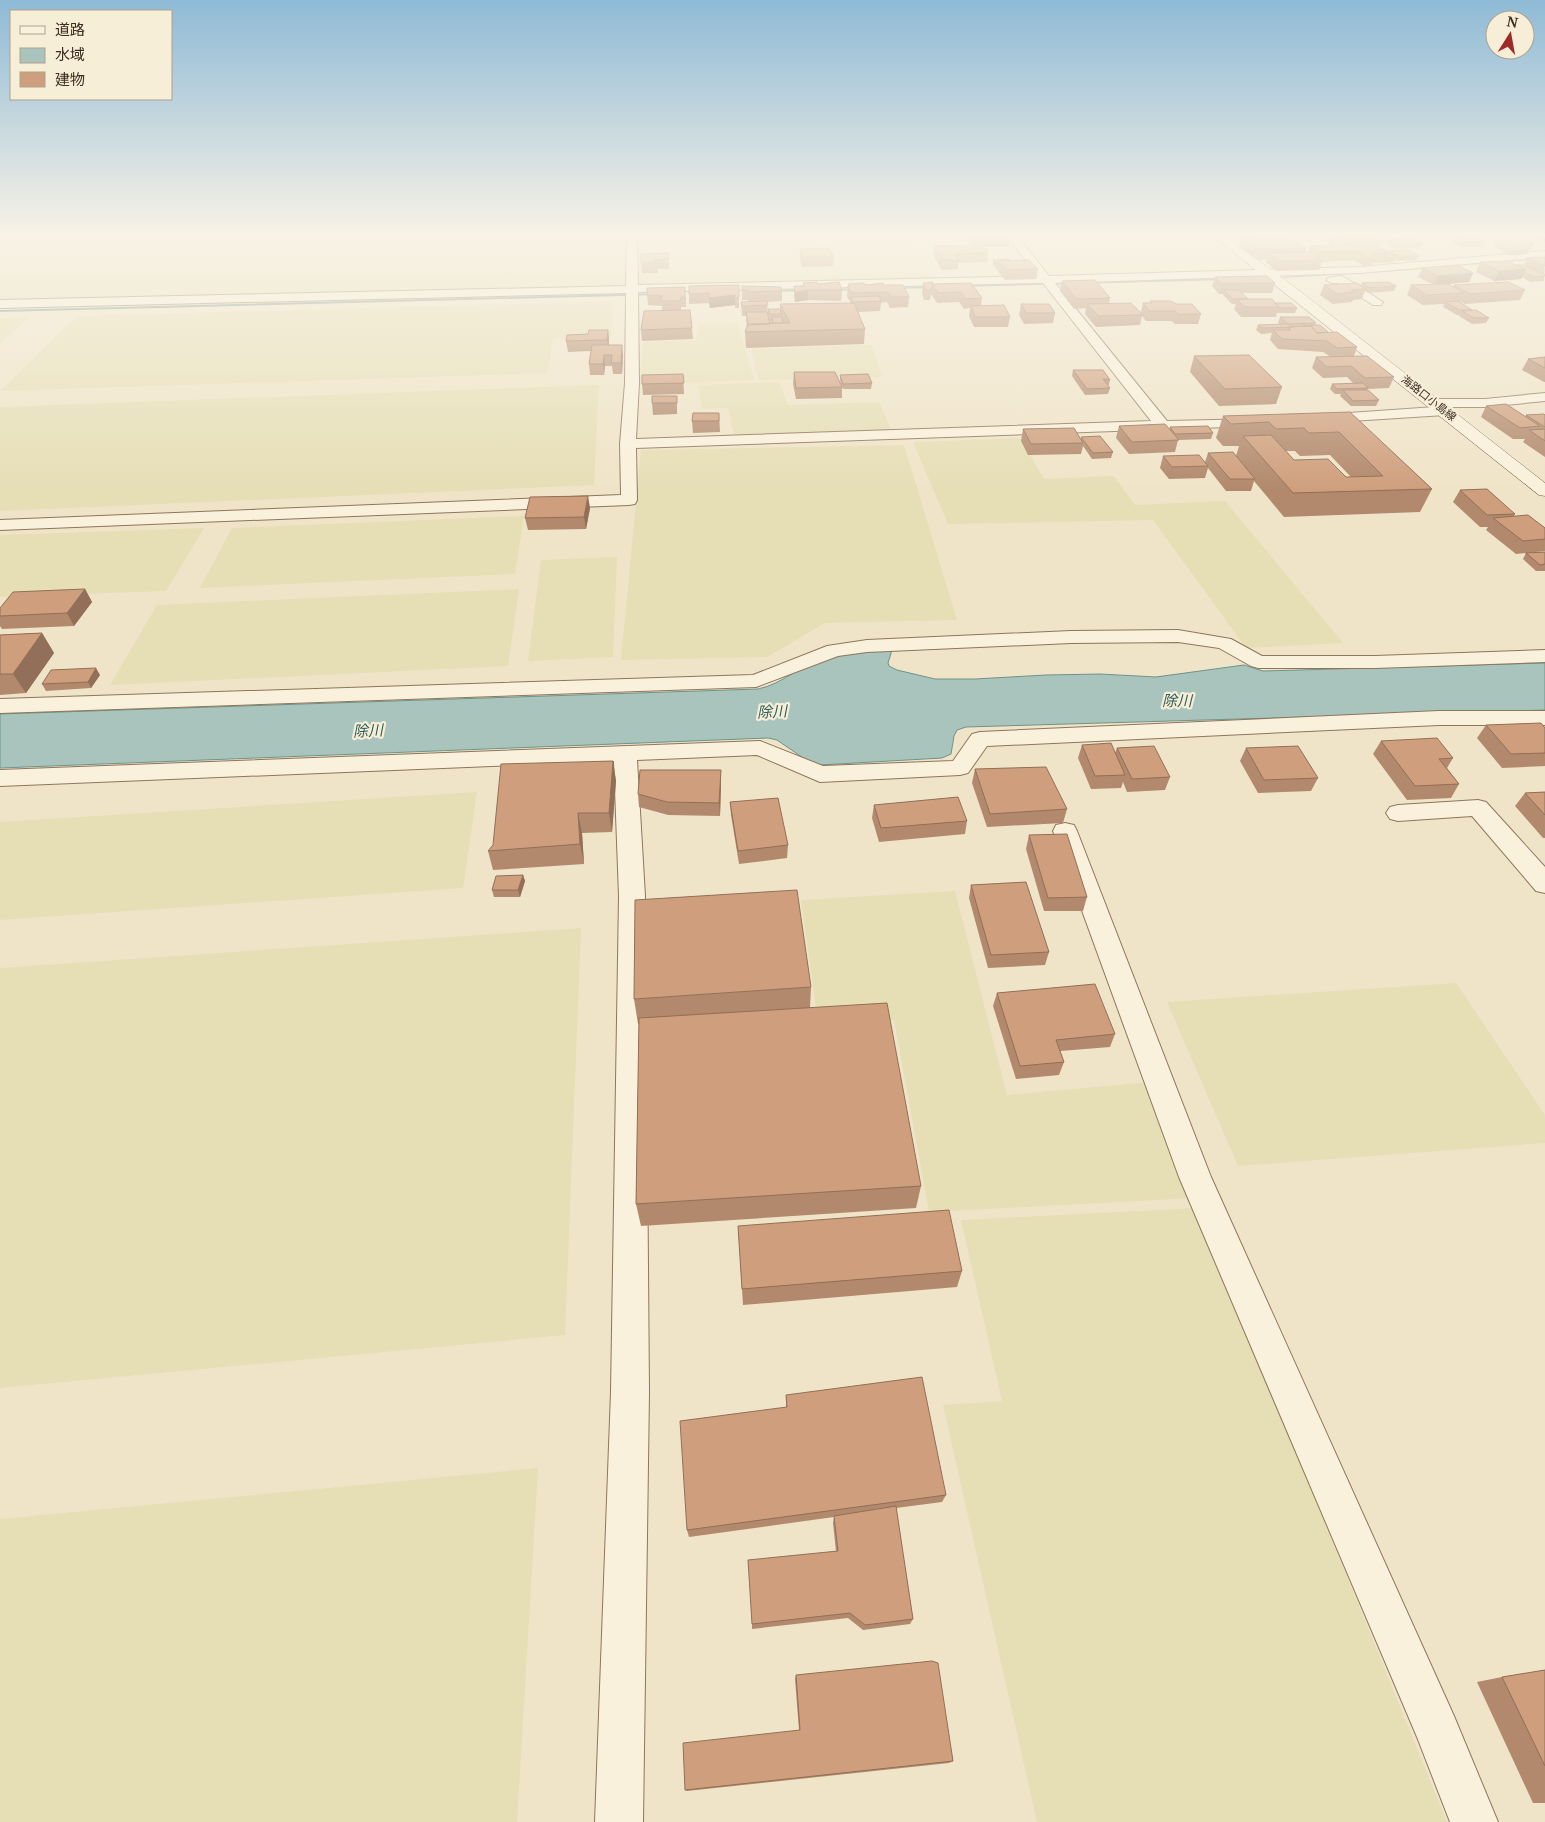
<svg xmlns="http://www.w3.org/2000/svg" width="1545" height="1822" viewBox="0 0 1545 1822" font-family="'Noto Serif','Noto Sans JP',serif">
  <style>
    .farmland { fill: #e6deb5 }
    .water { fill: #a9c4bc; stroke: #6f938a }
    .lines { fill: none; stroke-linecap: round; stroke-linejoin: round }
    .stream { fill: #6f938a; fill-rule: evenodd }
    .minor-casing { stroke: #8d765c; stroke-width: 2 }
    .secondary-casing { stroke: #6f573f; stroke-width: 1 }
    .minor { fill: #faf1dc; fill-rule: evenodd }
    .secondary { fill: #faf1dc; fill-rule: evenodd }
    .wall { fill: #b2896c; fill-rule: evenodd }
    .shaded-wall { fill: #916f58 }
    .building { fill: #cf9f7d; stroke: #916f58 }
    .labels { text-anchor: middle; stroke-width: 4.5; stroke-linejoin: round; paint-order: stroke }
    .far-street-label { font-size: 11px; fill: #3d2e20; stroke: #f7eed8 }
    .water-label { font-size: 15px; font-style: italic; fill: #2f5d5a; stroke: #f7eed8 }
  </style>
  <rect width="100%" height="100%" fill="#f0e4c8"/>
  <!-- farmland -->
  <path class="farmland" d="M0,235h911l25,43 -936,24z
    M613,301l-2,37 -58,1 -6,34 -547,18 77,-75z
    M30,317l-30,27v-26z
    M738,323l16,57 -114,4 3,-42 53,-2 3,-16z
    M872,345l10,32 -123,3 -8,-31z
    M779,382l9,23 91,-3 13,30 -157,6 -7,-30 -26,1 -4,-24z
    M599,385l-5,100 -594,26v-104z
    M1020,438l24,41 70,-3 21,29 90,-4 118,142 -97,5 -93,-128 -205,4 -35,-82z
    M904,445l53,175 -132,3 -58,34 -146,3 20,-210z
    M524,516l-9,58 -315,14 32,-60z
    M204,528l-38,63 -166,6v-62z
    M617,557l-4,100 -85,4 13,-101z
    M519,589l-11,77 -398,19 47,-80z
    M477,792l-14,96 -463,32v-98z
    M955,891l52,204 143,-13 43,116 -264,14 -35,-192 -76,2 -17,-122z
    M581,928l-16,407 -565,53v-420z
    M1456,983l89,132v28l-307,23 -71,-164z
    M1197,1208l250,614h-410l-94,-417 59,-4 -41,-181z
    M538,1468l-21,354h-517v-303z"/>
  <!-- water -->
  <path class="water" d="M892,650l-4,13 1,3 8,4 38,9h40l71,-4 54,-1 56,3 88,-12 19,6 282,-8v47l-579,17 -9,3 -3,6 -3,18 -9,4 -122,7 -8,-1 -35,-24 -9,-2 -768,30v-54l758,-25c25,-5 40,-23 64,-30 22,-7 47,-8 70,-9z"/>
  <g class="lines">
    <!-- stream -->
    <path class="stream" d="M1539,257l1,2 -156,13 -2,-1z
      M1364,271l2,2 -81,5 -2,-1z
      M1226,278l2,2 -267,7 -2,-1 2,-1z
      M936,286l2,2 -47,1 -2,-1z
      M861,288l2,2 -35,1 -2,-1z
      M806,289l2,2 -40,1 -2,-1z
      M661,293l-2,2 -659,17v-2z"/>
    <!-- minor casing -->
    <g class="minor-casing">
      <path id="minor" d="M627,235h10l1,50 400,-9 -32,-41h11l32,41 311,-9 185,-16v6l-185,16 -305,10 112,138 94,-2 2,3 -2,3 -5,1 -620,22 1,52 -2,4 -6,1 -629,25v-10l621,-25 -1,-51 5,-61 1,-90 -626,15v-8l626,-14zM1043,283l108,138 -515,18 3,-56 -1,-91z
        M1340,276l4,1 39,25 -2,3h-8l-35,-22h-6l-6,-3 2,-2z
        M1545,393v8l-60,6h-37l4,4 -2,3 -5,1 -125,8 -5,-1 -2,-3 2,-3 5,-1 115,-8 -5,-1 -2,-3 2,-3 5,-1h50z
        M1178,630l53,9 31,17h113l170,-6v12l-170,6h-117l-7,-2 -32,-18 -41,-6 -107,1 -204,9 -29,4 -82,31 -756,26v-14l753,-24 74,-29 40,-6 204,-9z
        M1439,711h106v14h-106l-452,21 -19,27 -8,2 -140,7 -63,-27 -120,5 8,136 4,496 -6,430h-48l16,-430 8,-496 -5,-135 -614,25v-16l760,-29 63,25 130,-5 19,-27 8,-2z
        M1478,800l8,2 59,65v26l-9,-2 -64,-75 -74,5 -8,-2 -4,-6 4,-6 8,-2z
        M1065,823l9,2 3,6 134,346 243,539 44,106h-48l-33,-85 -238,-560 -126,-346 3,-6z"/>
    </g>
    <!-- secondary casing -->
    <g class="secondary-casing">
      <path id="secondary" d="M1212,235h12l81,60 240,188v13l-6,-1z"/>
    </g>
    <!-- minor -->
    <use href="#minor" class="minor"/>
    <!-- secondary -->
    <use href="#secondary" class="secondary"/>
  </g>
  <!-- wall -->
  <path class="wall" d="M969,235h39l2,3 -1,9h-25l4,6 -1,9 -29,1v6l-16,1 -9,-15 1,-9 37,-1 -3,-5z
    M1238,235h26l3,2 39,11 -1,4h3l2,-6 18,-1 3,-10 51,6 -3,7 9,4 1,-1 30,5 -2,4 -20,1 -2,-1 -1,2 -22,1 -1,3h-7l-10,-6 -32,2 -3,8 -43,1 -10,-9 1,-3 -10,1 -18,-13 2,-6 -4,-3z
    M1534,235h11v8l-12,-6z
    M1454,237l31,5 -2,5h-22l-9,-6z
    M1387,239l35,5 -2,4 -25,1 -9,-6z
    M1496,241l22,3 2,-3 14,3 -3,5h-2l-2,5 -19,1 -14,-9z
    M800,249l34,8 -1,9 -31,1 -2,-8z
    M668,253l1,16h-12l1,4h-16l-1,-10z
    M1545,257l-1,24 -14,1 -8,-5 -1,2 -27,2 -18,-9 4,-10 37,3h7l3,-7z
    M993,260h16l29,9 -2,10 -31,1 -8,-10 1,-1h-2l-3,-5z
    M1422,268l51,5 -4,9 -20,2 4,3 1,-2 71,5 -5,10 -55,4 -5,-3v1l12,8 -1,1 18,7 -3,5 -14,1 -13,-8 1,-1h-3l-14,-8 1,-3 -21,1 -16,-10 4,-10 21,-1 -14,-7z
    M1215,277l60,6 -3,10h-30l6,6 27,4 22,5 -2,5h-18l-1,4h-35l-7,-8 2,-5h-4l-9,-9v-1h-4l-7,-8z
    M1062,281l48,17 -1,5 32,9 2,-9h7v-2l26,3 25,10 -3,10h-23l-3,-3h-26l-4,-5 -2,9 -44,2 -11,-13 1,-6 -12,1 -14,-18z
    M933,282l-3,18h-6l-2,-7 1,-10z
    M803,283l14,1 25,6 -1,11 -33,-1 -13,2 -1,-6v-10h9z
    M1362,283l34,3 -2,5 -26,2 -3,-2 -3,8 -9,1 -1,2 -19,2 -13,-9 4,-10 37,1z
    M848,284l36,1 25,12 -1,10 -18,1 -3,-6 -6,1 -1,8 -23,1 8,17 -1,15 -118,4 -1,-16 2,-4 -1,-12h-4l-1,-14h8l-1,-2h-6v-14l40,5v10l-15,1 1,13v-6h12v-5l70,-1v-2l-3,-4z
    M932,284l50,14 -1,8 29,11 -2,10h-34l-5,-11 1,-8 -6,1 -5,-7 -22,1 -6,-9z
    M739,285v23h-4v-3l-25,3 -1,-5 -20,1v-10z
    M647,288l39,9v10h-5v3l11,18 1,11 -51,2 -1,-11 21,-19v-5l-14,-1 -1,-10z
    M1021,304l34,9 -2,10 -29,1 -5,-9z
    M1280,317l36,6 -1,2 42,22 -3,9 40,21 -5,11 -21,1 -1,1 12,10 -3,6h-25l-11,-10 1,-2h-6l-5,-5 2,-5h22l-7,-7 -24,1 -11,-10 4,-11h15l-8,-5 -45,-3 -8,-9 2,-7 -11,1 -5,-4 2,-5 22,-1 -2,-1z
    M608,330l1,10v5l14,10 -1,19h-9l-1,-8h-7l-1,9h-14l-1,-11 2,-13 -23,1 -2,-11z
    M1194,356l88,31 -6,17 -57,2 -29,-34z
    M1545,357v25h-1l-22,-12 6,-11z
    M1073,370l37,10 -1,5h-2l3,3 -2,6 -23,1 -13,-19z
    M794,372l47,13 -1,-5v-5l32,8 -1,6h-28l-1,-2v11l-46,1 -3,-15z
    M683,374l1,20 -41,1 -1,-11z
    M677,396v18l-24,1 -1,-12z
    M1486,406l39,11 1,-2h19v42l-22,-15 2,-3h-12l-32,-22z
    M1350,412l82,77 -12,23 -136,5 -30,-36 -3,10h-25l-18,-23 -3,10 -36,1 -9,-11 3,-12 42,6 3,-9 28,3 3,-10h-16l-7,-8 7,-22zM1286,451h9l5,5 30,-1 21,22h-5l-52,-17z
    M719,413l1,19 -27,1 -1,-12z
    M1119,426l50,3 1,-2 43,6 -2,6 -33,1 -3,12 -46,2 -13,-16z
    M1023,429l58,10v-2l32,15 -2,6 -19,1 -9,-13 -2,8 -53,1 -7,-14z
    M1460,490l55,24 -1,2 31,12v23l-29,3 -30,-24 2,-3h-8l-27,-25z
    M590,508l-4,21 -58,1 -3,-12z
    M1545,552v19h-9l-13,-12 3,-6z
    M85,589l7,13 -18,24 -72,3 -2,-3v-18z
    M42,633l12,20 -28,40 -26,2v-60z
    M100,675l-9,13 -45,3 -4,-7z
    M1486,725l59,3v38l-43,2 -25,-30z
    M1381,741l72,17 -6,10 12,16 -8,14 -44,2 -34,-46z
    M1082,745l33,8 2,-5 53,29 -5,13 -38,2 -4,-10 -2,6 -30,1 -13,-31z
    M1246,748l72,30 -7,13 -53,2 -18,-32z
    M613,761l3,20 -4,51 -30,1 2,31 -91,6 -5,-19z
    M975,769l92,40 -4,14 -76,4 -15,-44z
    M721,770v13l-1,33 -52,-1 -29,-8 -1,-13z
    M1545,792v46h-2l-28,-32 10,-13z
    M730,802l58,43 -1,13 -48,6 -8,-49z
    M874,805l93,16 -2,13 -86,8 -7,-24z
    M1029,835l58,62 -4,14h-39l-18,-62z
    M523,875l2,6 -5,16h-26l-2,-7z
    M971,885l78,67 -4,13 -57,3 -19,-70z
    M811,987l-1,21 111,178 -5,22 -275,18 -5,-22 3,-180h-1l-4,-25z
    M997,993l118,41 -5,13 -50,4 4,11 -5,13 -43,4 -23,-73z
    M738,1226l224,45 -5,16 -214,18z
    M786,1395l160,100 -4,7 -46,6 17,111 -3,5 -47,6 -15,-12 -96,11v-5l84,-73 -3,-28 1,-6 -145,20 -2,-7 99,-123z
    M1545,1670v133h-12l-56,-121 25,-5z
    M796,1675l157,86 -4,2 -262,28 -2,-1 114,-60 -4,-51z"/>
  <!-- shaded-wall -->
  <path class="shaded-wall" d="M1529,249l-2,5 -19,1 3,-4z
    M1526,269l-5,10 -27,2 5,-10z
    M1473,273l-4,9 -35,3 4,-9z
    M808,290v10l-13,2v-10z
    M735,295v10l-25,3 -1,-10z
    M608,330l1,10 -1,10 -1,-10z
    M622,345l1,10 -1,19 -1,-11z
    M604,355l1,11 -1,9 -1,-11z
    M588,496l2,12 -4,21 -2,-12z
    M85,589l7,13 -18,24 -7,-13z
    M42,633l12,20 -28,40 -13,-19z
    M96,668l4,7 -9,13 -3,-6z
    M613,761l3,20 -4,51 -3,-19z
    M721,770v13l-1,33 -1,-13z
    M578,813l4,20 2,31 -4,-20z
    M523,875l2,6 -5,16 -2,-7z"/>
  <!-- building -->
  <path class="building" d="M972,235h36l2,3h-36z
    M1241,235h23l3,2 -22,1z
    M1331,235h41l10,6 -38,2 6,3 23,-1 15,8 -17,1 4,2 -7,1 -10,-6 -37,1 -11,-6 24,-1 -2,-3 9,-1z
    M1287,236l19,12 -47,2 -17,-12z
    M1476,236l9,6h-22l-9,-5z
    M1412,238l10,6h-25l-10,-5z
    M1496,241h14l19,8 -18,2z
    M1520,241h8l6,3h-8z
    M983,245l5,8 -33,1 4,6h-16l-9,-14z
    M829,248l5,9h-32l-2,-8z
    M1381,249h2l13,8 -10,1 2,-5z
    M1409,250l10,6 -20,1 -10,-6z
    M1311,252l11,8 -43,1 -10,-8z
    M668,253l1,6 -15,1 3,3h-16v-9z
    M1545,257v9l-18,-8z
    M1009,259v1l-10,1 -1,3h-1l-4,-4z
    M1029,260l9,9 -31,1 -8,-9z
    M1507,261l19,8 -27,2 -19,-9z
    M1457,265l16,8 -35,3 -16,-8z
    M1517,265h7l21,10v1l-12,1 -9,-5 2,-3z
    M1267,276l8,7 -53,1 -7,-7z
    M1095,280l15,18 -34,1 -14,-18z
    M817,282v2l22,-2 3,8h-34l-13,2 -1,-6h10l-1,-3z
    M933,282l-2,8h-6l-2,-7z
    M1388,282l8,4 -26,2 -8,-5z
    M1508,282l17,8 -55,4 -16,-9z
    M863,283l4,2 16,-2 1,2h19l6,12h-18l-3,-5 -35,1 -6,-6 3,-1 -2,-2z
    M971,283l11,15 -17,1 -4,-7 -23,1 -6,-9z
    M1357,283l9,6 -15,1 4,2 -18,2 -13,-9z
    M1448,284l16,9 -37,2 -16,-10z
    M739,285v12l-4,1v-3l-26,3v-5l-20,1v-8z
    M742,286l39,1 1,4 -34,1v-2h-6z
    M685,287v10h-4l-1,4h-19l1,-5 -15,-1v-7z
    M1224,290h15l9,9h-15z
    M879,296l2,5 -29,1 -1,-5z
    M1237,299h35l7,8h-35z
    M767,301l1,4 -26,1 -1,-4z
    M1150,301h21l5,3h16l9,10h-23l-3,-3h-26l-6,-8h9z
    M1458,301l14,9h-13l-14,-8z
    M854,303l11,26 -120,3 3,-8 42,-1 -10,-19z
    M1131,303l12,12 -45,1 -11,-12z
    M1275,303h16l6,5h-18v-1z
    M1021,304h28l6,9h-29z
    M1004,305l6,12h-35l-4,-11z
    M768,309h12l2,5h-12z
    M690,310l2,18 -51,2 3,-19z
    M1476,310l13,8h-15l-12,-7z
    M746,312h21l3,12 -22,1z
    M772,317h10v6h-9z
    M1280,317h29l7,6 -28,1 6,3 -32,1 -4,-3 30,-1z
    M1320,325l8,7 -11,1 -6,-7h-9z
    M1311,326l6,7 20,-1 20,15 -20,1 -10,-7 -45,-2 -9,-9h18l-3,-3z
    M589,330h19l-1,10 -41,1 1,-6 21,-1z
    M592,345h30l-1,18h-10l1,-8h-8l-1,9h-14z
    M1249,355l33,32 -57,2 -31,-33z
    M1367,356l27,21 -29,1 -14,-12 -24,1 -11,-10z
    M1545,357v11l-17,-9z
    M1073,370h30l7,10 -7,-1 7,9 -23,1z
    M794,372h41l7,15 -46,1z
    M683,374l1,9 -42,1v-9z
    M868,374l4,9 -29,1 -3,-9z
    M1363,383l5,5 -31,1 -5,-5z
    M1343,390h25l11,10 -26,1z
    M652,396h25v7h-25z
    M1506,404l34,22 -20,2 -34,-22z
    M1350,412l82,77 -139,4 -50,-57 28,-1 23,25 34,-1 18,18 37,-1 -44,-44 -30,1 -5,-5 -28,1 -7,-7 -38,2 -8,-8z
    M693,413h26v8h-27z
    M1544,414l1,1v12l-19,-12z
    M1165,424l14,16 -47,2 -13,-16z
    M1208,426l5,7 -38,1 -5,-7z
    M1074,428l9,15 -52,1 -8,-15z
    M1545,429v12l-16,-11z
    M1100,436l13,16 -20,1 -12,-16z
    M1233,452l22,27h-25l-22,-26z
    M1199,455l9,11 -36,1 -9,-11z
    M1487,489l28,25 -28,1 -27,-25z
    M588,496l-4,21 -59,1 5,-21z
    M1528,515l17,13v11l-22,2 -30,-23z
    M1545,552v12l-5,1 -14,-12z
    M85,589l-18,24 -67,3v-8l13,-16z
    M42,633l-29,41h-13v-39z
    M96,668l-8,14 -46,2 9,-14z
    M1541,723l4,5v25l-34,1 -25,-29z
    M1437,738l16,20 -14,1 20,25 -44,2 -34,-45z
    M1111,743l14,32 -30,1 -13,-31z
    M1154,746l16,31 -38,2 -15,-31z
    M1298,746l20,32 -54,2 -18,-32z
    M613,761l-4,52h-31l2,31 -92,7 5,-6 8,-81z
    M1046,767l21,42 -77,5 -15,-45z
    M640,770h81l-2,33 -52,-1 -29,-8z
    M1545,792v23l-20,-22z
    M958,797l9,24 -86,7 -7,-23z
    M778,798l10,47 -50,6 -8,-49z
    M1067,834l20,63 -39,1 -19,-63z
    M523,875l-5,15h-26l4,-14z
    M1026,882l23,70 -58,3 -20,-70z
    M797,890l14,97 -177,12 1,-99z
    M1095,984l20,50 -59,6 8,22 -44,4 -23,-73z
    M887,1003l34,183 -285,18 3,-186z
    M949,1210l13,61 -220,18 -4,-63z
    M922,1377l24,118 -259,35 -7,-109 107,-14 -1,-12z
    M896,1506l17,113 -48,6 -15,-12 -98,11 -4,-64 90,-9 -4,-35z
    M932,1661l6,2 15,98 -268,29 -2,-47 117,-13 -4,-55z
    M1545,1670v96l-43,-89z"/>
  <!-- sky -->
  <linearGradient id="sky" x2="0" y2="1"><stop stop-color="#8fbad6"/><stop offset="0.48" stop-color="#f8f3e6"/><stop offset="1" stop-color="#f8f3e6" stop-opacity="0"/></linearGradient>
  <rect width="1545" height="490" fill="url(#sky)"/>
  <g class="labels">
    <!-- far-street labels -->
    <g class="far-street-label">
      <text transform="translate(1429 398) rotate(38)" y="4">海路口小島線</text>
    </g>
    <!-- water labels -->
    <g class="water-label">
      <text x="1177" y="706">除川</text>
      <text transform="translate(772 712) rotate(-3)" y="5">除川</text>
      <text transform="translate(368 731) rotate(-3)" y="5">除川</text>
    </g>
  </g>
  <!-- legend -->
  <rect x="10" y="10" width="162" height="90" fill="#f7eed8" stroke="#ada18e"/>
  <rect x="20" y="26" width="25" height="8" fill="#faf1dc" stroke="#ada18e"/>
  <text x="55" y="35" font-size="15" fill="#3d2e20">道路</text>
  <rect x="20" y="48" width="25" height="15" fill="#a9c4bc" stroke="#ada18e"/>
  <text x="55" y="60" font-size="15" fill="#3d2e20">水域</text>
  <rect x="20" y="72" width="25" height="15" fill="#cf9f7d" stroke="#ada18e"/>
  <text x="55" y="85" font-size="15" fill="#3d2e20">建物</text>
  <!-- north arrow -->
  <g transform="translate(1510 35) rotate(11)"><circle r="24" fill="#f7eed8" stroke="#ada18e"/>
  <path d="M0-4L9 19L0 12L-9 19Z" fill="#9e2a2b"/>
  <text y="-8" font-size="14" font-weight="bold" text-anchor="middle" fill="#3d2e20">N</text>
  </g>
</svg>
